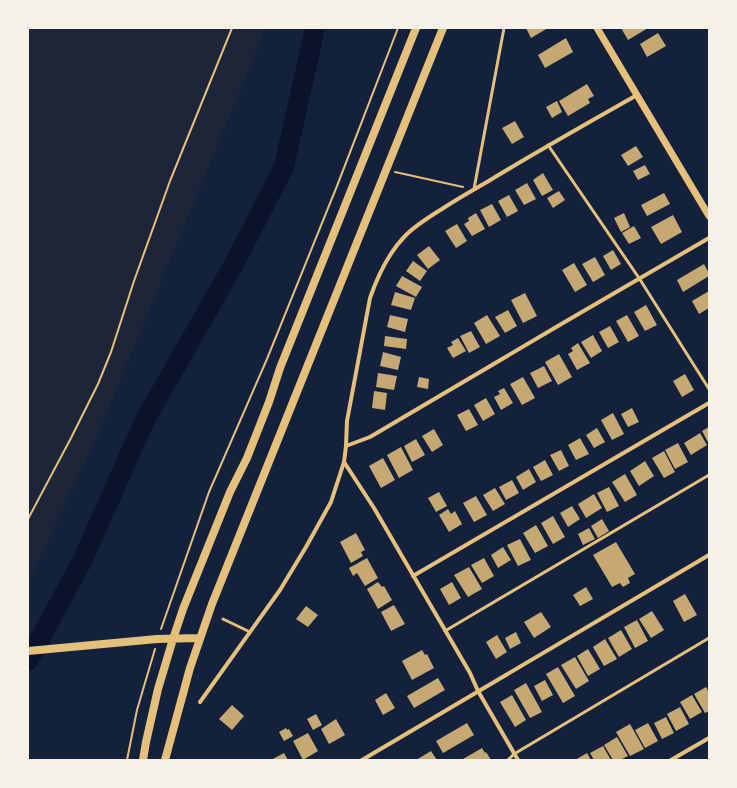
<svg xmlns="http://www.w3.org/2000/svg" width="737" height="788" font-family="Overpass,sans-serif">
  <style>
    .green { fill: #1d2539 }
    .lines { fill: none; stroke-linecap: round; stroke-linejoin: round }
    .river { stroke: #0b132b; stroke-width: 20 }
    .building { fill: #c6a872 }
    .path { stroke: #e5c07b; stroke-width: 2 }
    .service { stroke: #e5c07b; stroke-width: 3 }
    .minor { stroke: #e5c07b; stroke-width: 4 }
    .tertiary { stroke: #e5c07b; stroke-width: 7 }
    .secondary { stroke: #e5c07b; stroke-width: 8 }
  </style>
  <rect width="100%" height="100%" fill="#14213d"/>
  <!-- green -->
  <path class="green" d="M28 28H266L97 437 28 583Z"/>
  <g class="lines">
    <!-- river -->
    <path class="river" d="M28 661 82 561 145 420 233 266 284 167 315 28"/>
  </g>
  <!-- building -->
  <path class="building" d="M526 28H548L531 38Z
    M621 28H648L628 40Z
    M658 33 666 46 647 57 640 44Z
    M566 38 573 52 545 68 538 55Z
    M587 84 594 96 588 99 590 103 568 116 559 101Z
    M557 101 562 112 552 118 546 107Z
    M515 121 524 137 512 144 502 128Z
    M636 146 643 157 628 166 621 155Z
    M645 165 650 174 638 180 633 171Z
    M543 173 553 190 542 196 533 180Z
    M527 183 536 199 524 205 515 190Z
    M559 191 565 200 553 208 547 198Z
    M664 193 670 204 647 216 641 205Z
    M509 195 518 211 507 217 498 201Z
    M492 204 501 220 489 227 480 210Z
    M476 213 485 229 472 236 464 224 469 221 468 218Z
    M624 213 630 227 621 232 614 218Z
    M673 215 682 232 661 244 651 227Z
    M457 224 467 241 456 248 445 231Z
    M634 226 641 238 629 244 622 233Z
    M429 246 440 260 428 269 417 255Z
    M613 250 621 264 611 270 603 256Z
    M595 257 605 275 593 282 582 264Z
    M413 261 427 271 420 281 406 271Z
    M574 263 587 285 575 292 562 270Z
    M704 264 709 273V276L683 292 677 280Z
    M402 276 422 287 416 297 396 286Z
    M709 291V308L699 314 692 301Z
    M395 292 415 298 411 310 391 305Z
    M525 293 537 316 523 323 511 300Z
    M646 305 657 325 645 331 634 312Z
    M508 310 517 326 505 333 495 317Z
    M390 315 408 319 405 332 387 327Z
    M487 315 500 336 486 344 474 323Z
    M627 315 639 336 628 342 616 321Z
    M610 326 619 342 608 348 599 332Z
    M471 331 480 347 469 353 460 336Z
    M593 335 602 351 591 358 581 342Z
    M385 336 407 339 406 349 384 346Z
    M458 338 466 351 453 358 447 348 453 345 451 342Z
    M578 343 590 363 577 370 568 354 573 351 571 348Z
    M383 352 401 357 398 370 380 366Z
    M559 354 572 377 558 385 545 362Z
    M544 366 552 381 538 388 530 373Z
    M378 373 397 376 394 390 376 387Z
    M685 374 694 390 682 397 673 381Z
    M419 377 429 379 428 389 417 387Z
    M523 377 535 398 522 405 510 384Z
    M504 388 513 403 501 410 494 397 500 394 498 391Z
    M374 391 387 393 385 410 372 408Z
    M486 398 495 414 483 421 474 405Z
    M632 408 639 422 628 427 621 414Z
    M469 409 478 425 466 431 457 415Z
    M613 413 624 434 612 440 601 420Z
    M709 427V444L702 431Z
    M597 428 605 442 594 448 586 435Z
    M434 429 443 445 432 452 422 436Z
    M700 433 707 445 691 455 684 443Z
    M580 438 589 454 576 460 568 445Z
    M416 439 425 455 412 462 404 446Z
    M678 443 688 462 675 469 665 450Z
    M401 447 413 470 399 478 387 455Z
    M561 450 569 466 559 471 550 455Z
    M664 451 675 472 664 478 652 458Z
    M383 458 395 480 381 488 369 466Z
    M545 460 553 475 541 481 533 467Z
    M645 461 654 476 639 486 630 471Z
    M529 469 536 482 523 490 516 477Z
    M625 474 637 495 625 502 612 482Z
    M512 480 519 493 506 500 499 487Z
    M609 487 619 506 607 512 597 493Z
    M495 488 505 504 493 511 483 495Z
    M439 492 447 506 436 512 428 498Z
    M594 494 602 508 586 518 578 504Z
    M476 496 487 515 474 522 463 503Z
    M572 506 580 519 568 527 560 513Z
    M448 509 451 514 455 511 462 524 449 532 439 515Z
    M553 516 565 537 553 544 541 523Z
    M602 519 609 531 598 538 591 526Z
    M536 525 548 546 535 553 523 533Z
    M589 528 595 539 583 545 578 534Z
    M356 533 365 550 361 552 363 556 351 563 340 542Z
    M520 539 531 560 518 566 507 545Z
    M616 542 635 574 628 578 630 583 623 587 620 583 612 587 593 555Z
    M503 547 511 560 498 568 491 555Z
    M367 558 378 578 365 586 357 573 353 576 349 568Z
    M484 558 494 576 482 583 471 565Z
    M469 567 482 589 468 597 454 575Z
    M378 582 382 587 384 586 392 600 378 609 367 589Z
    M452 582 461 598 449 605 440 589Z
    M586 587 593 599 580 606 573 595Z
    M685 594 697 615 684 622 673 601Z
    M394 605 405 624 391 631 381 612Z
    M306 606 318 615 308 627 296 619Z
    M652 611 664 630 651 638 639 619Z
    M541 612 551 627 534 638 524 622Z
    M637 620 648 641 635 648 624 627Z
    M621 630 632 649 619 657 608 638Z
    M516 632 521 643 510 649 505 638Z
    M497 635 507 652 496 659 486 642Z
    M605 639 617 659 604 666 593 647Z
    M588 649 600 669 588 676 577 656Z
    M422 650 425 655 427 654 434 668 412 680 402 661Z
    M575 657 589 681 576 689 561 665Z
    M558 667 575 696 563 703 546 674Z
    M438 678 445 690 414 708 407 696Z
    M545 680 553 695 542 701 534 686Z
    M526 683 542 712 530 718 514 690Z
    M706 687 709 692V711L705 713 694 694Z
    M386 693 395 708 383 715 375 700Z
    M512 695 526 720 515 727 500 702Z
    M692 695 702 712 690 719 680 702Z
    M232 705 244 716 232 730 219 719Z
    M680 707 689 724 676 731 667 714Z
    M316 714 322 725 313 730 307 719Z
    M666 717 674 733 662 739 654 723Z
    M336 719 345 735 329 744 321 729Z
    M467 723 474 735 443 753 436 741Z
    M648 723 658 741 645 748 635 730Z
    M630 724 644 749 630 756 616 732Z
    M286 728 287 730 289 729 293 736 284 741 279 732Z
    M308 733 318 751 303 760 293 741Z
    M617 737 628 756 620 760H613L604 745Z
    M603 746 611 760H594L590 753Z
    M482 748 485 753 486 752 491 760H464L463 759Z
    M431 751 437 760H416Z
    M284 753 288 760H271Z
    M587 753 591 760H575Z"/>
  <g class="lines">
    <!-- path -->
    <path class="path" d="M395 172 463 187
      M28 519 71 438 98 384 111 352 134 281 170 181 232 28
      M161 629 209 492 267 359 337 186 398 28
      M127 760 137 710 155 649"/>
    <!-- service -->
    <path class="service" d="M548 145 639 278 709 389
      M474 189 504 28
      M223 619 250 632
      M445 631 709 475
      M508 760 514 754 709 638"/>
    <!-- minor -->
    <path class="minor" d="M346 446 370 437 563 323 709 238
      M344 462 374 508 470 673 478 691 518 760
      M413 576 709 403
      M200 702 280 590 306 547 331 502 344 462 346 446 347 421 370 298C378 275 388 253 406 235 417 224 431 216 445 207 459 198 473 190 487 182 536 152 586 124 637 95
      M362 760 709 555
      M671 760 709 738"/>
    <!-- tertiary -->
    <path class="tertiary" d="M597 28 709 216"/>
    <!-- secondary -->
    <path class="secondary" d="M28 651 157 639 199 638
      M143 760 146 742 158 689 173 639 183 609 230 492 247 458 269 402 280 368 416 28
      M165 760 190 668 212 604 443 28"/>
  </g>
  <!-- border -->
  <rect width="737" height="788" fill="none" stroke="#f6f1e7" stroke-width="58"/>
</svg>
